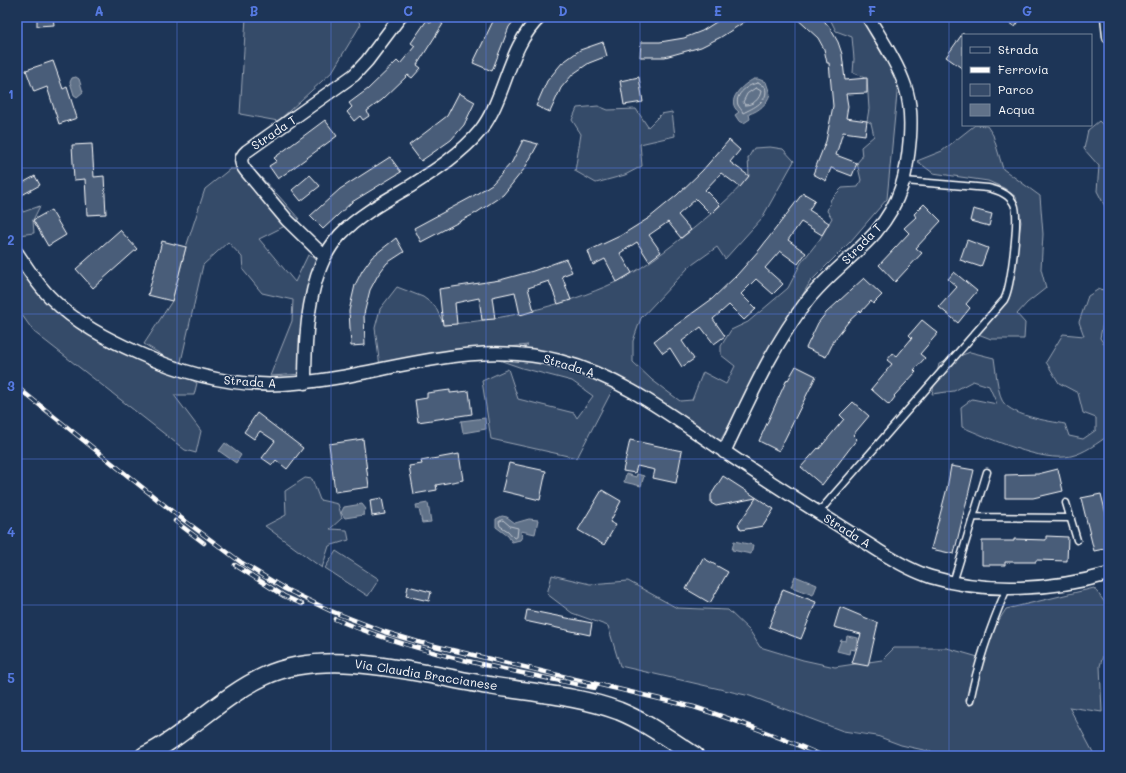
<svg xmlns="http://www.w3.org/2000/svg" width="1126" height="773" font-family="Mali,sans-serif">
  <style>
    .green { fill: #364b69; stroke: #9aa5b4 }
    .water { fill: #617289; stroke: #a0aab8 }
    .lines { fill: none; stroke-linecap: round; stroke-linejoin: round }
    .shore { stroke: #c0c7d0; stroke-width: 1 }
    .building { fill: #4a5d79; stroke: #fff }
    .service-casing { stroke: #fff; stroke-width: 9 }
    .minor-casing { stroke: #fff; stroke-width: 15 }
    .secondary-casing { stroke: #fff; stroke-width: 20 }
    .service { stroke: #1d3557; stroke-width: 6 }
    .minor { stroke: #1d3557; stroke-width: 12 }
    .secondary { stroke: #1d3557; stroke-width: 17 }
    .rail-casing { stroke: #fff; stroke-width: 4.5 }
    .rail { stroke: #1d3557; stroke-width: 3; stroke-dasharray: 9; stroke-linecap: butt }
    .grid { fill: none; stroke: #567ae2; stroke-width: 1; stroke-opacity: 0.55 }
    .labels { text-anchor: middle; stroke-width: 3; stroke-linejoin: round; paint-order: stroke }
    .street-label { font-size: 12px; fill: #fff; stroke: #1d3557 }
    .neatline { fill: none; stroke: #567ae2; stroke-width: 1.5 }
    .grid-label { font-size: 13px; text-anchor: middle; font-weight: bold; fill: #567ae2 }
  </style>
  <rect width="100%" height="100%" fill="#1d3557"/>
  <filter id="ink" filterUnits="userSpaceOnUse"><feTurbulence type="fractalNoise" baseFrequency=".025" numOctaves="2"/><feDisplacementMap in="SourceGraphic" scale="8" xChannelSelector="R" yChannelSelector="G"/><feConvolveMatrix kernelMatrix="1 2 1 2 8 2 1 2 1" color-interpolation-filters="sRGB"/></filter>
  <g filter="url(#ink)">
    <!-- green -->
    <path class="green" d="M246 17H354L361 24 332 72 278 121 240 114Z
      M829 17H862L898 83 887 199 850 242 810 282 719 443 618 379 577 458 491 439 482 381 508 369 518 399 574 413 577 418 593 396 572 381 522 368 499 360 528 345 416 357 380 367 375 328 380 309 397 287 423 297 435 306 444 325C504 319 561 307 616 282 641 270 668 249 689 232 710 215 732 197 749 176L748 158 754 148 770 147 783 149 794 161 762 218 725 259 717 247 689 267 641 318 633 341V362L652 380 680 401 692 400 703 372 726 384 735 366 721 355V346L731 330 748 322 788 288 801 263 820 239 832 218 827 211 831 199 842 188 858 187 861 180 857 163 862 157 861 147 874 136 871 123 867 121 869 109 867 79 853 73 854 59 852 37 836 31Z
      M598 106 608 110 636 109 648 127 661 114 672 112 675 136 640 144 642 166 625 175 596 183 575 171 581 134 572 120 577 108Z
      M1099 121 1108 130 1109 214 1097 191 1099 166 1084 149 1088 130Z
      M975 125 987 126 993 135 1003 169 1040 196 1043 234 1041 269 1046 288 1027 303 1017 314 1025 323 1024 339H991L978 334 1009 298 1021 222 1016 197 1004 188 988 181 933 173 917 161 942 151Z
      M230 169H253L278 195 299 219 259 239 295 282 308 255 318 260 303 374 270 376 292 321 293 300 262 293 243 270 242 257 228 242 203 265 180 366 144 344 172 301 186 247 205 189Z
      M17 200 23 212 40 206 33 220 34 233 18 235 17 234Z
      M17 262 51 303 197 383 194 395H174L201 431 196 453 185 450 34 332 17 308Z
      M1099 289 1109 291V308H1106L1100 338 1109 351V388L1105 391 1109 396V435C1098 443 1084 453 1071 456 1042 463 989 438 962 427L961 407 972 399 997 404 989 386 973 381 954 391 932 394 939 364 970 352 994 358C996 371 997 386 1001 398 1007 416 1049 421 1065 424L1069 436 1083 439 1096 430V418L1083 413 1078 393 1059 383 1046 362 1063 334 1084 336 1079 322 1088 296Z
      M305 478 312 479 320 500 338 504 342 518 330 529 347 530 349 540 329 546 322 568 265 526 286 515 285 491Z
      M336 551 379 579 368 596 325 568Z
      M552 575 590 584 628 581 677 608 728 610 750 631 760 647 803 660 835 667 882 660 894 648H947L985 659 989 636 1006 609 1094 588 1109 608 1108 639 1100 666 1102 712 1069 707 1095 756H950L901 745 877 736 843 731 750 696 620 666 608 626 572 613 547 594Z"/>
    <!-- water -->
    <path class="water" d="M76 77 79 79 83 92 77 97 74 95 70 82 72 78Z
      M754 79H758L766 82 770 94C767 104 759 111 749 114L750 119 744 123 739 121 735 115 739 112C724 101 743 84 754 79Z
      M485 418 486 429 463 433 461 421Z
      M225 443 241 455 236 463 219 451Z
      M626 474 636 477 637 474 644 476 641 486 624 482Z
      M428 503 431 522 422 523 419 509H417L416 505Z
      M362 504 366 509 363 513 364 515 345 518 341 513 344 507Z
      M502 516 507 517 515 523 529 519 538 520 535 534 521 531 522 537 520 540 512 542 508 536 496 527V519Z
      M734 541 753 545 751 554 732 550Z
      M795 576 817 585 813 595 791 587Z
      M847 636 858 638 855 650 850 649 849 654 837 651 841 640 846 641Z"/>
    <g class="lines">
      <!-- shore -->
      <path class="shore" d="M758 83 765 87C770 101 753 108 743 113 742 110 739 107 738 105 734 94 749 84 758 83Z
        M756 88 761 91C760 99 753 105 745 105L743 102 747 94Z
        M503 520 510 526 518 528 517 537 514 538 508 531 500 526 499 522Z"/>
    </g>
    <!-- building -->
    <path class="building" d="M37 17H53L54 25 37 26Z
      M495 17H517L509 27 492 71 473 63Z
      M724 17H752L721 37 701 47 665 57H640L641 42H660L684 38 702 31Z
      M795 17H821L830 28 838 42 842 54 845 80 867 78V93L846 94 848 106 846 118 867 121 865 135 843 132 836 155 857 163 852 176 831 168 826 181 813 174 826 141 833 106 829 63H827L824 49 818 38Z
      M1000 17H1022L1015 27Z
      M434 18 443 24 417 65 421 68 412 78 408 75 382 100 367 111 369 116 363 120 360 116 354 121 347 112 352 107 349 103 368 89 397 61 400 64 415 46 411 43 427 20 431 23Z
      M963 33V69L946 57Z
      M603 42 607 56 589 63 573 74 561 88 550 112 536 106 547 81 562 63 580 50Z
      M53 61 63 89 67 87 77 118 59 124 47 87 34 92 26 70Z
      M639 77 643 102 624 105 620 81Z
      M459 93 475 102 464 125 451 140 421 161 409 145 447 116Z
      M325 120 337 136 278 179 269 166 277 161 274 158Z
      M523 140 538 144 525 168 503 195 476 213 421 242 414 228 470 198 492 184 512 162Z
      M729 140 740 150 730 162 749 176 740 187 721 173 705 190 720 205 711 214 696 199 678 215 691 230 681 238 668 222 649 235 661 252 649 261 637 242 620 253 632 273 617 282 605 259 593 265 588 251 620 236 649 218 677 195 702 171Z
      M92 144 94 177 104 176 106 214 87 215 85 179 74 180 72 145Z
      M390 157 401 172 352 202 323 229 310 216 340 189Z
      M310 175 320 186 301 201 292 190Z
      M35 176 40 185 22 195 17 186Z
      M803 193 815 200 809 210 829 223 822 235 801 222 788 240 806 253 798 264 780 251 765 268 783 284 773 294 756 279 741 294 756 309 744 320 729 305 713 319 725 336 714 344 701 327 682 341 694 359 682 367 670 348 663 353 654 341 712 299 737 275 760 249Z
      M924 204 941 221 916 248 922 253 895 282 879 265 909 233 904 228 916 217 914 214Z
      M973 209 992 214 989 226 970 221Z
      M51 210 66 235 48 246 33 220Z
      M120 230 137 249 93 288 76 269Z
      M396 238 404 252 387 263 378 275 370 290 364 314 365 345 351 346 349 311 355 285 362 271 372 257Z
      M967 240 988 248 981 267 960 260Z
      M162 241 186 247 172 301 148 295Z
      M566 259 572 272 562 276 571 300 558 304 549 281 528 288 534 311 520 315 515 292 492 297 495 319 482 320 479 298 455 303 457 324 443 325 439 289 500 280 533 271Z
      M954 272 977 291 966 304 970 308 958 323 939 307 957 287 948 279Z
      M864 278 882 295 873 304 871 301 861 312 860 311 848 322 835 339 826 357 806 348 818 323 826 313Z
      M922 320 938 333 920 354 925 358 914 370 916 372 894 396 895 397 889 405 871 389 892 364 887 360 893 353 897 356 912 338 909 335Z
      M796 366 816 376 779 451 759 441 787 379 788 380Z
      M450 390V393L469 391 472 414 418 422 415 400 427 398V393Z
      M853 402 869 416 853 435 857 439 822 485 801 467 818 448 819 449 844 419 840 415Z
      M257 413 303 448 287 469 276 460 272 465 262 458 275 441 260 431 254 439 244 432Z
      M363 439 369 487 335 492 329 444Z
      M630 440 682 451 676 483 653 478 655 470 637 466 635 473 623 471Z
      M459 454 463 480 436 485 437 490 414 494 409 466 422 464 421 461Z
      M509 463 546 471 540 500 502 491Z
      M951 466 974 470 954 554 931 549 947 488Z
      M1058 469 1063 491 1033 498H1005V475L1038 474Z
      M723 476 774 509 763 526 741 530 738 525 756 498 716 506 711 503V495Z
      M602 490 621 501 610 522 616 525 604 545 578 530Z
      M1101 494 1109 526V548L1094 551 1081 498Z
      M382 498 385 514 372 516 370 500Z
      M1046 536 1068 537 1067 561 1036 560V562H1005V565H982V541H1014V539L1046 540Z
      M703 558 728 572 710 603 686 589Z
      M408 586 431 592 429 601 406 596Z
      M783 589 816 602 801 639 769 627Z
      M840 607 878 623 868 666 852 663 861 634 834 627Z
      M527 610 592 623 590 635 525 621Z"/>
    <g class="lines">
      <!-- service casing -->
      <g class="service-casing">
        <path id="service" d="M1066 503 1077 540
          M818 513 1004 300C1011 288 1020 216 1014 204 1009 194 998 190 988 188L905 181
          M973 517 1071 518
          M953 583 987 472
          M970 701C978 661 991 625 1007 588"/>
      </g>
      <!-- minor casing -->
      <g class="minor-casing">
        <path id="minor" d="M1107 17 1109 37
          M17 253C28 269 38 286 52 299 76 323 107 339 138 353 184 374 231 387 283 384 379 379 462 336 560 361 623 377 675 419 728 454 778 488 829 519 879 551 895 561 912 571 931 577 987 594 1053 590 1109 574
          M325 257 287 220 246 171C240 163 239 158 247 151L354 75 367 61 400 17
          M305 383C305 338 307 270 340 235 359 215 385 201 409 187 434 171 461 154 480 131 507 96 507 48 540 17
          M724 452C749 400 772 346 807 301 827 275 855 256 876 232 901 202 907 175 910 137 911 120 911 104 905 86 897 62 881 39 868 17"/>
      </g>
      <!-- secondary casing -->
      <g class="secondary-casing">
        <path id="secondary" d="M144 756C187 735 221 696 265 676 330 646 424 675 492 686 534 693 579 696 619 711 646 722 670 740 695 756"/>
      </g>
      <!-- service -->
      <use href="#service" class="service"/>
      <!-- minor -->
      <use href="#minor" class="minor"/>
      <!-- secondary -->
      <use href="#secondary" class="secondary"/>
      <!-- rail casing -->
      <g class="rail-casing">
        <path id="rail" d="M17 387 173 512 242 563 285 589 331 611 385 632 418 642 694 707C738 721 781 737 823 756
          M175 521 204 543
          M235 565 284 596 302 604
          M335 619C417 654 508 670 595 688"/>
      </g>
      <!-- rail -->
      <use href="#rail" class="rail"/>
    </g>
  </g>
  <!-- grid -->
  <path class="grid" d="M177 17V756M331 17V756M486 17V756M640 17V756M795 17V756M949 17V756M17 168H1109M17 314H1109M17 459H1109M17 605H1109"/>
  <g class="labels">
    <!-- street labels -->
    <g class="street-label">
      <text transform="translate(274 133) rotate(-34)" y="4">Strada T</text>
      <text transform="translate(862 244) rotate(-46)" y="4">Strada T</text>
      <text transform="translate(569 366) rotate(17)" y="4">Strada A</text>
      <text transform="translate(250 382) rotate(4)" y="4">Strada A</text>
      <text transform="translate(847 531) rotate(32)" y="4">Strada A</text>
      <text transform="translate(426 675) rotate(9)" y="4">Via Claudia Braccianese</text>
    </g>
  </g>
  <!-- margin -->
  <rect width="1126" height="773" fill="none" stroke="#1d3557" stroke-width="44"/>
  <!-- legend -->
  <rect x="962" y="34" width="130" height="92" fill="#1d3557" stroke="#77869a"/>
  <rect x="970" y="47" width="20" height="6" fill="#1d3557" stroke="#77869a"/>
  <text x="998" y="54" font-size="12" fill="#ffffff">Strada</text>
  <rect x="970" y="67" width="20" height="6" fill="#ffffff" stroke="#77869a"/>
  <text x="998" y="74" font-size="12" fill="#ffffff">Ferrovia</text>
  <rect x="970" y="84" width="20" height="12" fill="#364b69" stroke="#77869a"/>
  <text x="998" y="94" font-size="12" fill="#ffffff">Parco</text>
  <rect x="970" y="104" width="20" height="12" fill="#617289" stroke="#77869a"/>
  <text x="998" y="114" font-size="12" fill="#ffffff">Acqua</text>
  <rect x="22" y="22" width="1082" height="729" class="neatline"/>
  <g class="grid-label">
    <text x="99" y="16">A</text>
    <text x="254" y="16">B</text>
    <text x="408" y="16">C</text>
    <text x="563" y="16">D</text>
    <text x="718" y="16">E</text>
    <text x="872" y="16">F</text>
    <text x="1027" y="16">G</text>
    <text x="11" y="99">1</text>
    <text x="11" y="245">2</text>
    <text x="11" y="391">3</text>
    <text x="11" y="537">4</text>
    <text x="11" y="683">5</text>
  </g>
</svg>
